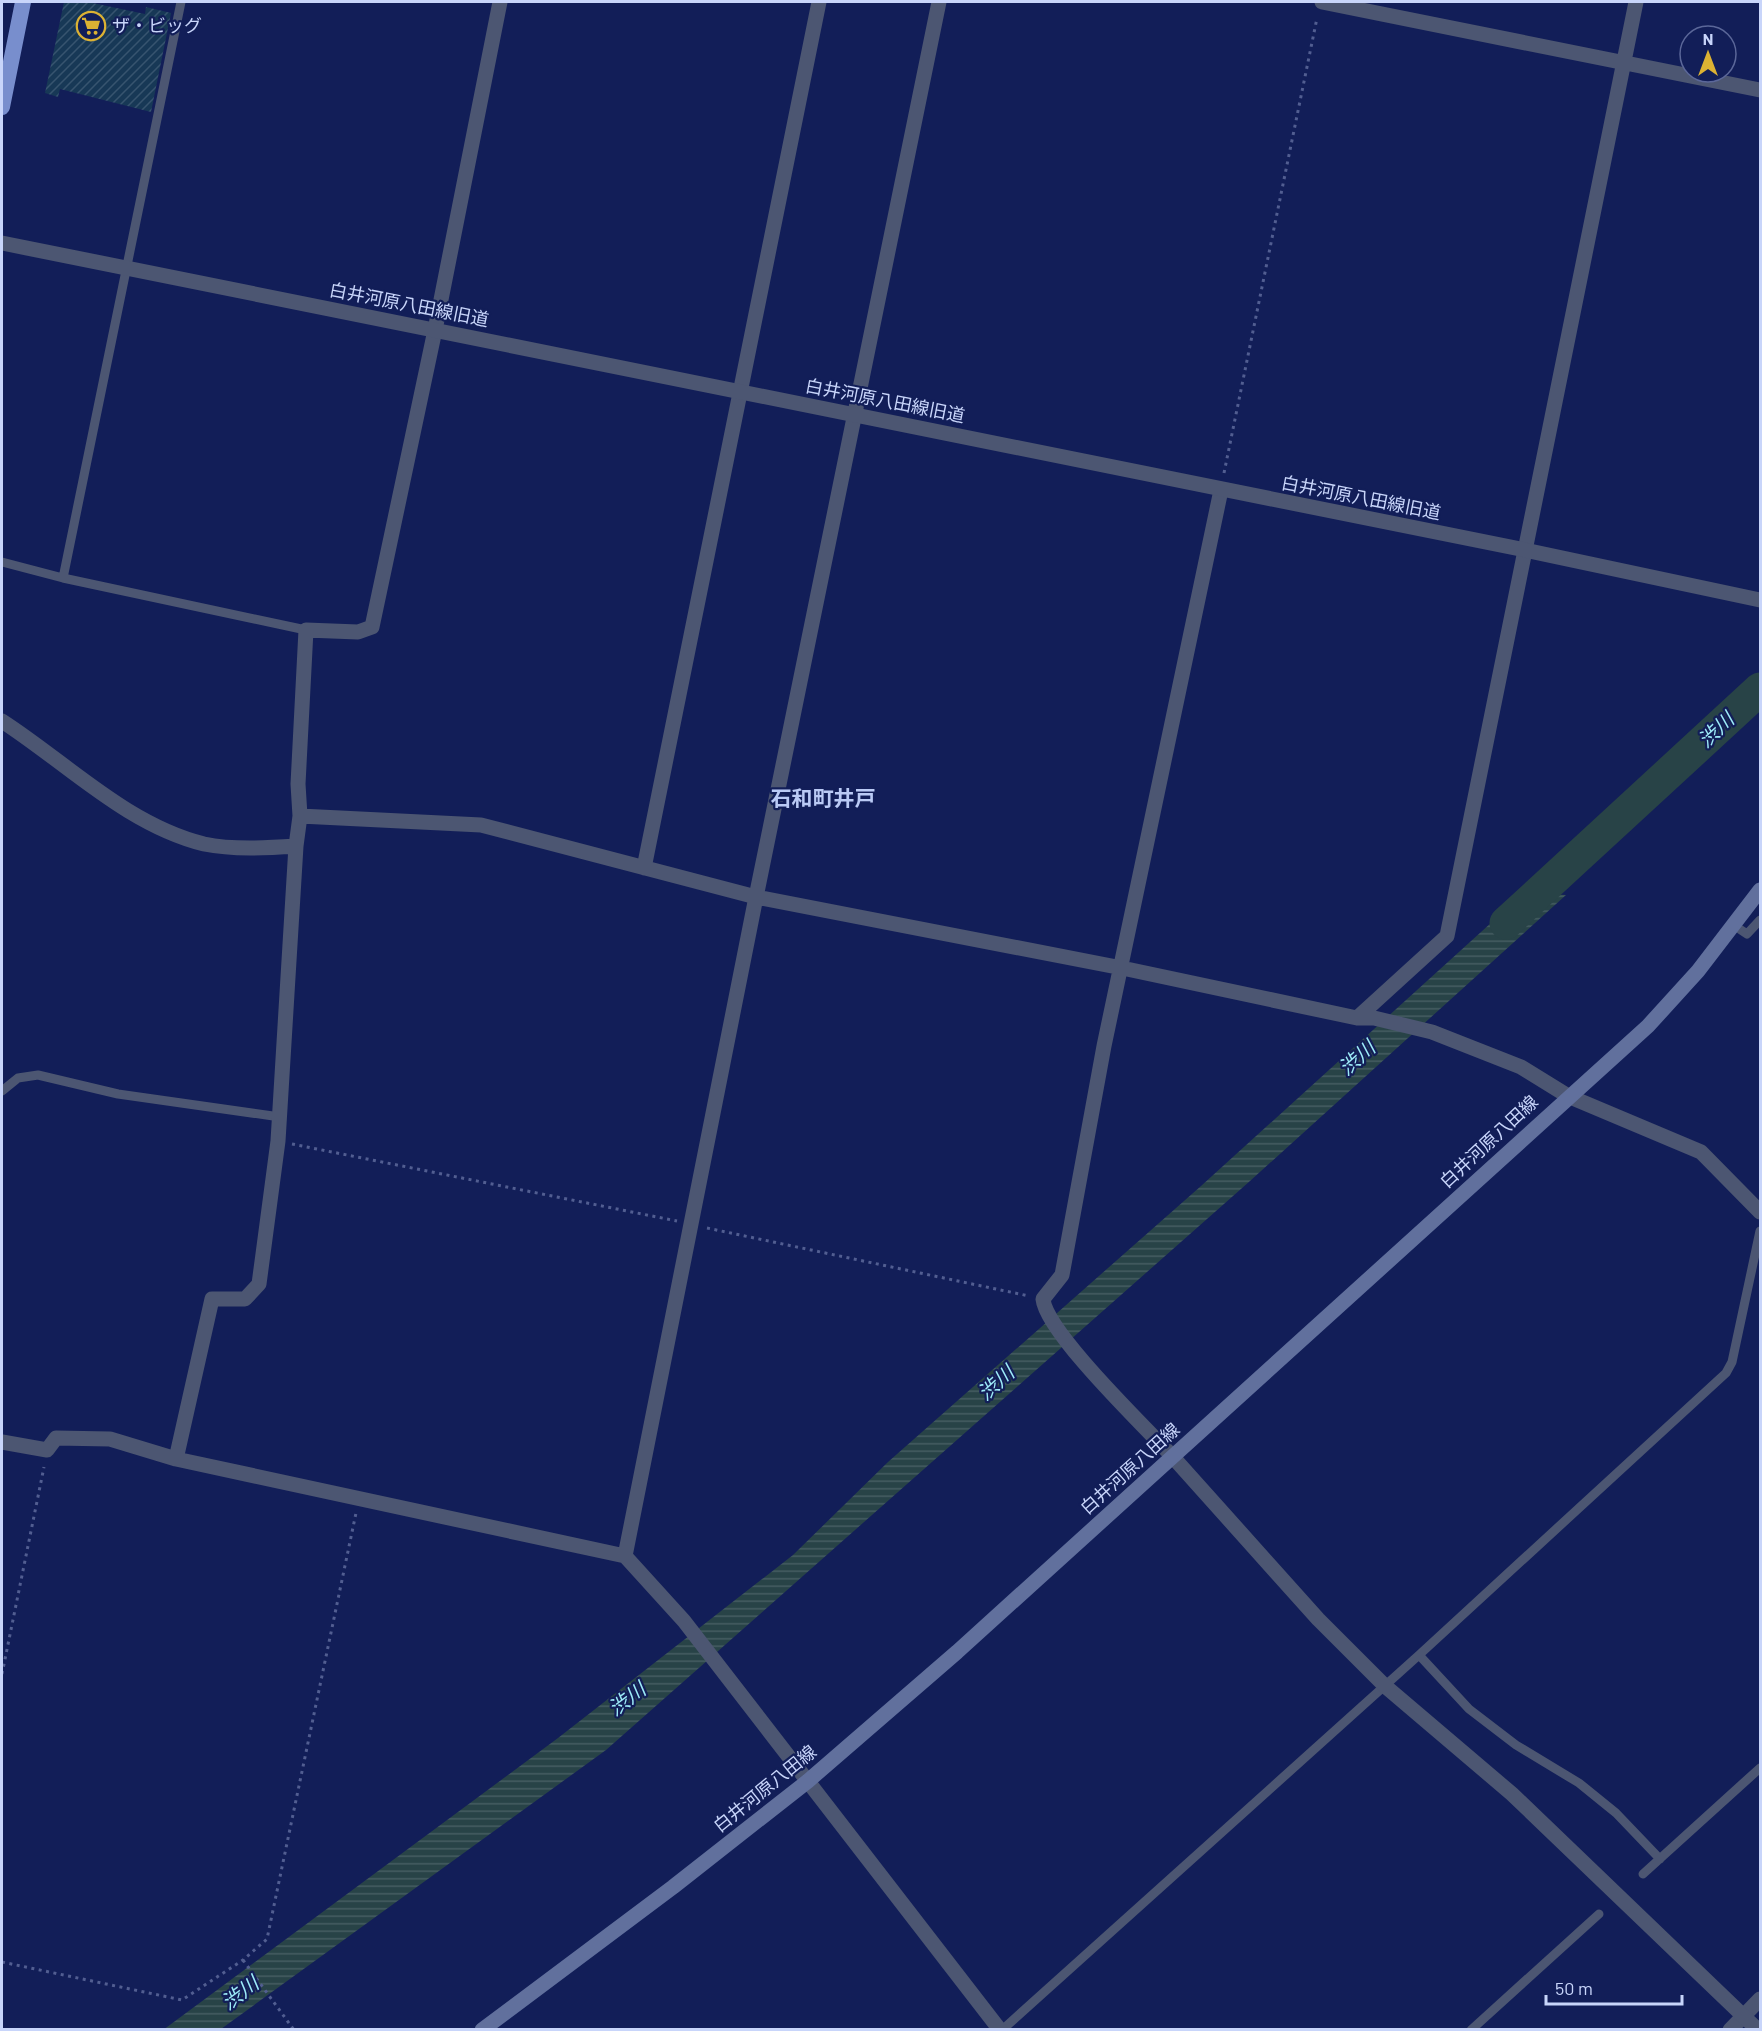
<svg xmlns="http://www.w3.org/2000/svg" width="1762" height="2031" font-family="Barlow,'Noto Sans JP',sans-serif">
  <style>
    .water { fill: url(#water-rules) }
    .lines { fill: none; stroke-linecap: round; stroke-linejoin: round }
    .river { stroke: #284347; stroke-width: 33 }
    .building { fill: url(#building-hatch) }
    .path { stroke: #525e91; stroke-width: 3; stroke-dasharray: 3 4.5; stroke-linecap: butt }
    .service { stroke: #4c5672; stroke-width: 9 }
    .minor { stroke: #4c5672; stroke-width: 15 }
    .tertiary { stroke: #4c5672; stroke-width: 15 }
    .secondary { stroke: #61709d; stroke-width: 15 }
    .trunk { stroke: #788ecd; stroke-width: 16 }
    .labels { text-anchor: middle; stroke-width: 4.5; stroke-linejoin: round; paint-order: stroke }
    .poi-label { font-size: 18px; fill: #c8d5fa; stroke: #121e58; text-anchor: start }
    .street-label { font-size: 18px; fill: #c8d5fa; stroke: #121e58 }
    .water-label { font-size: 20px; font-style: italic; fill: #9debf8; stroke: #121e58 }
    .quarter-label { font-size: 21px; font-weight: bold; fill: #bacaf5; stroke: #121e58 }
  </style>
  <defs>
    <pattern id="water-rules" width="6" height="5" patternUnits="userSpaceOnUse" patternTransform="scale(1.5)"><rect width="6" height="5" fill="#284347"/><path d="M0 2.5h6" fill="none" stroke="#465d62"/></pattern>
    <pattern id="building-hatch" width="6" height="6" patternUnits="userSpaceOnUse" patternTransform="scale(1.5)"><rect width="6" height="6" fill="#173856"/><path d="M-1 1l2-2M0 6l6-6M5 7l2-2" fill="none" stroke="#37546f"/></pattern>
  </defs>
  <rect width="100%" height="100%" fill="#121e58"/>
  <!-- water -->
  <path class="water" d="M1524 893 1566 895 1250 1181 606 1750 221 2029 163 2030 558 1738 793 1555 888 1462 1201 1186Z"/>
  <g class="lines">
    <!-- river -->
    <path class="river" d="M1506 923 1760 689"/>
  </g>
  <!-- building -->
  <path class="building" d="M64 2H88L145 14 146 7 171 13 151 112 60 89 58 97 45 93Z"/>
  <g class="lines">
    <!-- path -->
    <path class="path" d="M1224 473 1317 18
      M292 1144 677 1221
      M707 1228 1029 1296
      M2 1674 44 1467
      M243 1960 294 2030
      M2 1962 182 2000 243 1960 267 1939 356 1513"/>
    <!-- service -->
    <path class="service" d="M2 562 63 578 306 630
      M63 578 181 2
      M1735 926 1747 934 1760 920
      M2 1091 18 1078 38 1075 118 1094 280 1117
      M1419 1655 1469 1709 1516 1745 1579 1783 1616 1813 1660 1859
      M1643 1874 1760 1768
      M1002 2030 1419 1655 1726 1373 1732 1362 1760 1231
      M1471 2030 1599 1914"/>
    <!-- minor -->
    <path class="minor" d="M1322 2 1760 90
      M2 721C67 763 127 825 204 844 233 850 267 848 296 846
      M300 816 481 825 756 897 1122 968 1357 1018H1374L1432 1032 1521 1067 1568 1096 1701 1152 1760 1212
      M644 868 819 2
      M1357 1018 1447 936 1636 2
      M2 1442 47 1450 56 1438 110 1439 176 1459 625 1556 684 1621 1000 2030
      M1172 1456C1145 1427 1046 1332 1043 1299L1062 1275 1104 1046 1221 490
      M176 1459 212 1299H245L259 1284 278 1141 296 846 300 816 298 784 306 630 358 632 372 627 435 330 500 2
      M625 1556 756 897 939 2
      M1730 2030 1760 1999"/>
    <!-- tertiary -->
    <path class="tertiary" d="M2 243 1525 550 1760 600
      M1172 1456 1318 1619 1385 1686 1512 1794 1758 2030"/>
    <!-- secondary -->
    <path class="secondary" d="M482 2030 673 1887 808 1781 957 1652 1648 1026 1698 971 1760 890"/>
    <!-- trunk -->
    <path class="trunk" d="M2 107 23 2"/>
  </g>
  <!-- icons -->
  <defs>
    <g id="supermarket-ring" transform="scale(1.5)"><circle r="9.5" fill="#121e58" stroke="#dcb233" stroke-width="1.5"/><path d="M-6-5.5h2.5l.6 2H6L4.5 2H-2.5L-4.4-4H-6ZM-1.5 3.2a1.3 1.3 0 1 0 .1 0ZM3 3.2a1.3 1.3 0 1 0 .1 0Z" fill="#dcb233"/></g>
  </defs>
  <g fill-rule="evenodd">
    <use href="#supermarket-ring" x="91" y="26"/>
  </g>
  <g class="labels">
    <!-- poi labels -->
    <g class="poi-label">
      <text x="112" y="32">ザ・ビッグ</text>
    </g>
    <!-- street labels -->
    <g class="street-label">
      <text transform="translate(409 305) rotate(11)" y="6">白井河原八田線旧道</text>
      <text transform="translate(885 401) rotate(11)" y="6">白井河原八田線旧道</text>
      <text transform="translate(1361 498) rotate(11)" y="6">白井河原八田線旧道</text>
      <text transform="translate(1489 1142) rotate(-43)" y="6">白井河原八田線</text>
      <text transform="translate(1130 1469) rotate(-42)" y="6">白井河原八田線</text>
      <text transform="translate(765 1789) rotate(-39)" y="6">白井河原八田線</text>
    </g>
    <!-- water labels -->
    <g class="water-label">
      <text transform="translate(1716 730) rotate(-43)" y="7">渋川</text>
      <text transform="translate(1357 1058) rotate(-42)" y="7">渋川</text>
      <text transform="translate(996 1383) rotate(-42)" y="7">渋川</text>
      <text transform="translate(627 1699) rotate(-37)" y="7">渋川</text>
      <text transform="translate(240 1993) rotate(-37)" y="7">渋川</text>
    </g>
    <!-- quarter labels -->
    <g class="quarter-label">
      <text x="823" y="806">石和町井戸</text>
    </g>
  </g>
  <!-- border -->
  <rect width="1762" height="2031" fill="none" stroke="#c8d5fa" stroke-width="6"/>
  <!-- north arrow -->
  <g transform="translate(1708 54)"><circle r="28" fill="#121e58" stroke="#5b6799" stroke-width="1.5"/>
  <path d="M0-4.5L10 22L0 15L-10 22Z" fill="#dcb233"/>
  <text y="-9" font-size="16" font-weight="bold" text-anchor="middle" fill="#c8d5fa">N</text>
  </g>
  <!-- scale -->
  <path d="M1546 1995v9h136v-9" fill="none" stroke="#c8d5fa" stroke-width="3"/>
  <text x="1555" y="1995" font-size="18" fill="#c8d5fa" stroke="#121e58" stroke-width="4.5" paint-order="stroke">50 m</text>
</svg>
